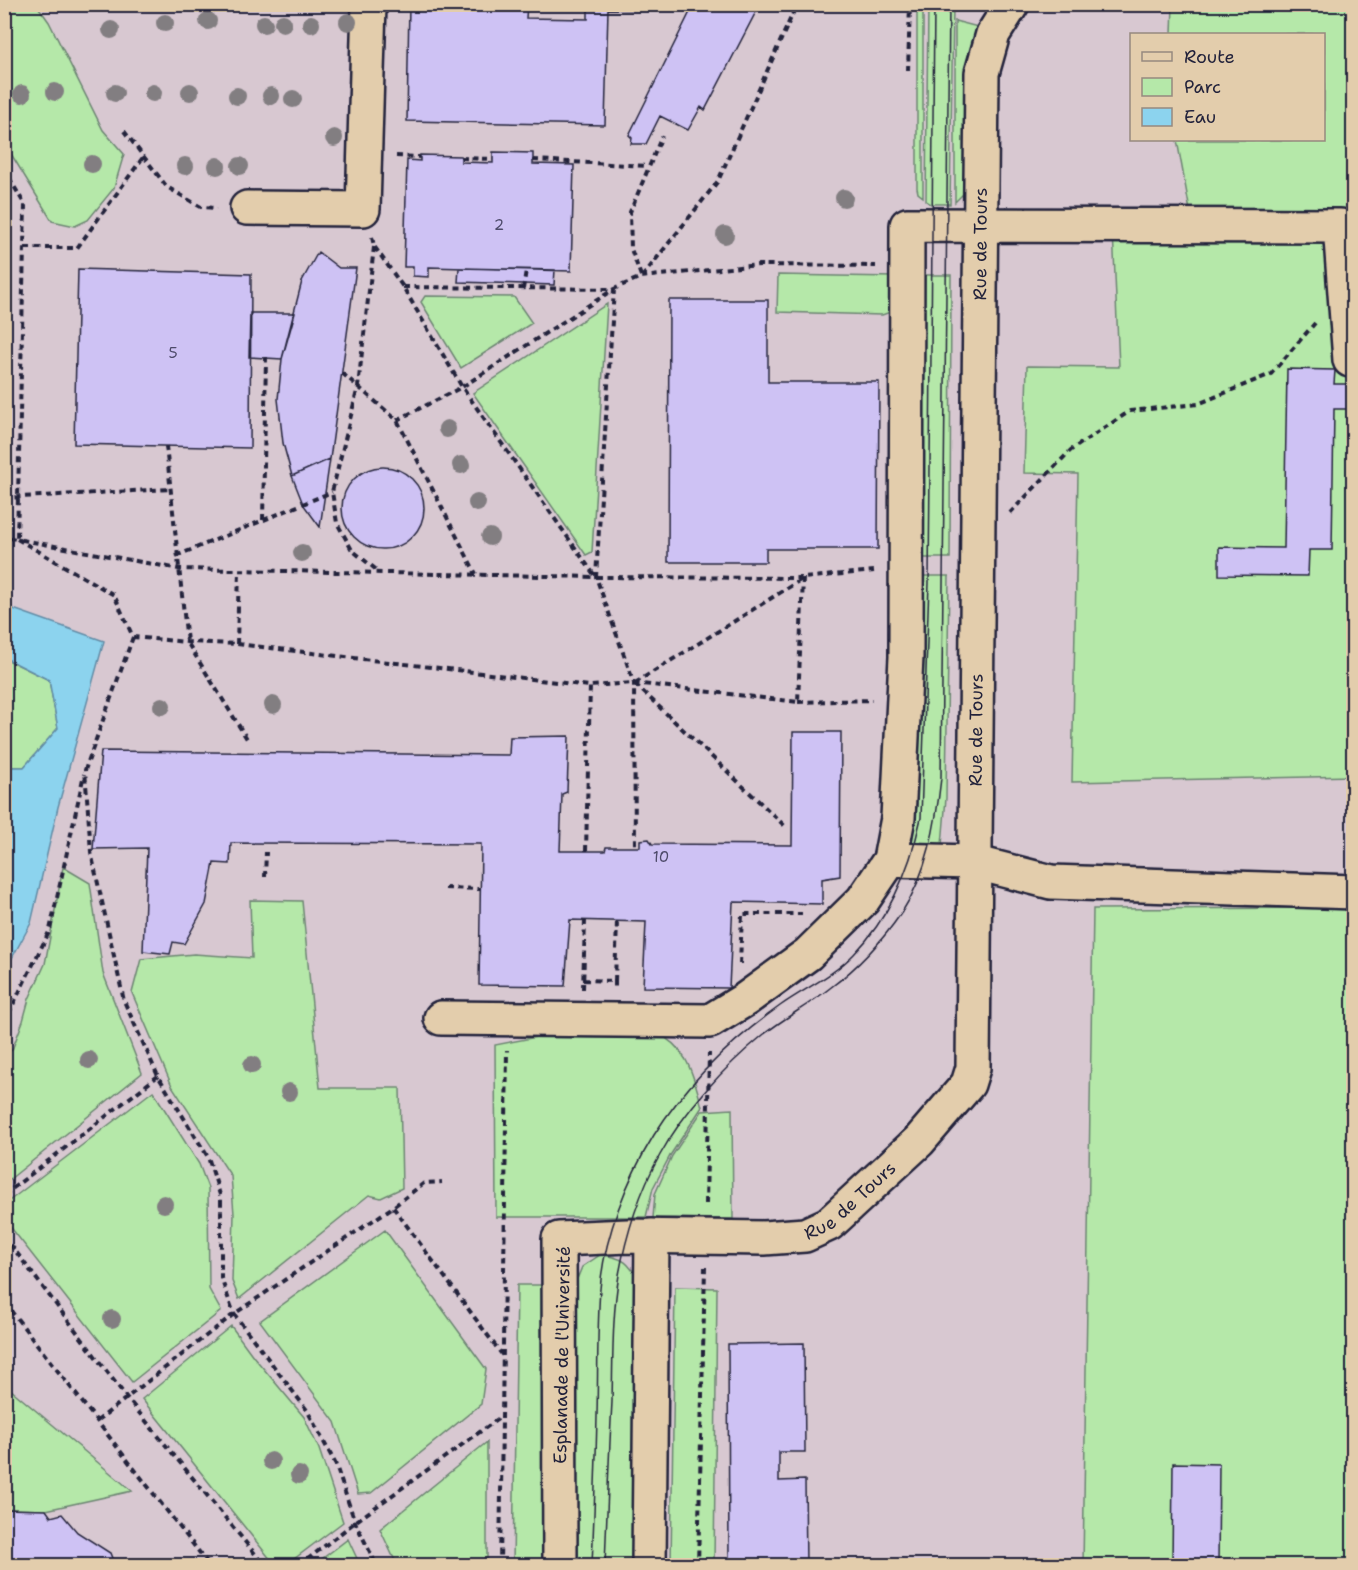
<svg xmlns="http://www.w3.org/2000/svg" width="1358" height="1570" font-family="'Shantell Sans',sans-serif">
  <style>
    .built { fill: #d8c8d1; fill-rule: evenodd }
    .green { fill: #b5e8a9; stroke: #6c8572; stroke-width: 1.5 }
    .water { fill: #8cd3ee; stroke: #628ca6; stroke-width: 1.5 }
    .building { fill: #cec2f4; stroke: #22223b; stroke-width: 1.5 }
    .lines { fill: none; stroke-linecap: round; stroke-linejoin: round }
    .minor-casing { stroke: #22223b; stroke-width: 38 }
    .path { stroke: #22223b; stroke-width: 4; stroke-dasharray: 6 4.5; stroke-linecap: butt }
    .minor { stroke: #e3cdac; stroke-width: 33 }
    .tram { stroke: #22223b; stroke-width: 1.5 }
    .tree { fill: #827e81 }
    .labels { text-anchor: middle; stroke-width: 5; stroke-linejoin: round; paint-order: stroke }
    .number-label { font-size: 15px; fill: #4d4a69 }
    .street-label { font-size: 18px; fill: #22223b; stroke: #e3cdac }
  </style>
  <rect width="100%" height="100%" fill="#ddcac2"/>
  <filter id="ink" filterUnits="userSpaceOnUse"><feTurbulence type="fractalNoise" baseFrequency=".0167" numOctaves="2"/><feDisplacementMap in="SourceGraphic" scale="12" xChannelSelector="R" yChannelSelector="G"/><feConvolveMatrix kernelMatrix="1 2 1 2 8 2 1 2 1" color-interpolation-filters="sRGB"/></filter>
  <g filter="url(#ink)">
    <!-- built -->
    <path class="built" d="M5 5H1353V1565L5 1566ZM1132 34H1324V140H1132Z"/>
    <!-- green -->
    <path class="green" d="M5 4 37 5 49 22 103 130 124 154 114 188 88 220 75 226 52 221 5 144Z
      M917 5H923V197L918 193 917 188Z
      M928 5H953L950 204H931L926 201Z
      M1173 5H1353V776L1072 782 1078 474 1024 473 1027 366 1119 367 1113 230 1193 227 1177 140H1324V34H1172Z
      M955 21 978 27C963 77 965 132 965 184L964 193 955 202Z
      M778 275 895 277 893 311 882 315 777 312Z
      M923 275H951L950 558H921Z
      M425 296 514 297 532 323 461 368 421 302Z
      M607 304 592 552 586 555 473 393Z
      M921 576H949L946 798 942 845 909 843 917 806Z
      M4 658 49 680 58 728 24 767H5Z
      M63 867 90 883 103 973 142 1073 5 1183V1054L12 1050 23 1021 29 999 45 964Z
      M250 900 302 901 320 1088H400L402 1188 381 1198 369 1195 239 1299 232 1281 234 1214 231 1176 172 1086 132 993 141 959 194 954 252 958Z
      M1353 908V1565L1083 1566 1093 909Z
      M654 1032C688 1046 693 1075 702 1107L671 1154 653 1188 646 1217H496L495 1045 558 1033Z
      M153 1091 199 1164 208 1188 209 1289 221 1311 132 1382 5 1220V1204Z
      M732 1109 733 1219 653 1218 655 1194 672 1156 702 1111Z
      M385 1230 486 1369 481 1404 371 1493 358 1494 335 1422 260 1321Z
      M600 1255C626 1257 629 1264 642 1285L638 1565 573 1566 575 1284 582 1267Z
      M517 1285H559L555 1565 513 1566Z
      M675 1287 717 1288 714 1565H671Z
      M231 1326 253 1356 304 1417 319 1449 343 1522 286 1565H275L142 1399Z
      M4 1384 132 1491 46 1510 5 1509Z
      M487 1442V1565H397L380 1529Z
      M348 1539 360 1565H314Z"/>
    <!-- water -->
    <path class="water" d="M5 208 7 212 5 491H4Z
      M5 606 104 641 58 807 31 923 5 971V767H24L58 728 49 680 5 658Z"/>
    <!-- building -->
    <path class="building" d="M409 4H527L526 18 588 19V4H663V10L608 9 605 125 407 121Z
      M694 4H760L705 110 701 107 688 130 660 116 646 144H631L632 138 629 135Z
      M493 152 533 153V164L574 165 571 271 429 267V277L413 276V267H404L407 160 420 161V155L461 156V162L493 163Z
      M318 252 339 268H356L330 459 292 476 283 443 278 399 282 359 302 281Z
      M459 268 555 270 554 285 458 282Z
      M78 269 251 274 250 448 74 444Z
      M669 300H768V382H879L878 549H766V562H668Z
      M250 313H295L282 359 249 357Z
      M1287 369 1335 370 1334 384H1354V409H1334L1332 550H1309L1308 576 1219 575V547L1284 548Z
      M330 459 320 527 303 504 292 476Z
      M342 508a41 41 0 1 1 82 0a41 41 0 1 1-82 0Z
      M793 732H841L840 876 822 879V904L733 902 729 988 643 987 646 922 570 920 565 986 479 985 481 844 231 843 230 864 214 863 206 904 184 944 173 942 170 954 143 951 147 848 93 849 101 751 509 755 510 737 569 736 567 792 562 794 560 851H605L606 847H640V840L649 839 652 844 792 845Z
      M804 1343 805 1452H779V1481L805 1480 806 1566H729L728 1344Z
      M1173 1463 1219 1464 1218 1566H1172Z
      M4 1509 46 1510 51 1517 62 1514 77 1532 110 1553 115 1566H4Z"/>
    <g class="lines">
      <!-- minor casing -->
      <g class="minor-casing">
        <g id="minor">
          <path d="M247 208 363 209 369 4"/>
          <path d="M890 860 973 862 1051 882 1354 892"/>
          <path d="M441 1018 710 1021 746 999 808 954 863 900 890 860 898 818 906 657 907 225 1340 226 1350 360"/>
          <path id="s1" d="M560 1566 559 1239 628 1236 764 1238 805 1235 829 1224 919 1141 968 1084 973 1068 982 73 993 34 1012 4"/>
          <path d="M649 1566 652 1236"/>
        </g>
      </g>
      <!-- path -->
      <path class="path" d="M908 71 910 4
        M124 131 167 187 201 207 217 208
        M396 156 420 157
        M461 158 493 159
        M533 160 648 166
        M4 169 25 205 17 539 4 537
        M372 237 374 246 403 287 462 387 595 576
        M374 247 358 387 332 492 337 523 352 550 379 572
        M25 248H77L144 156
        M641 276 631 249 630 212 662 136
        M642 277 718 181 797 4
        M403 287 613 289
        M523 289 526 270
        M614 289 596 577 634 683 635 847
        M342 373 397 420 476 574
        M397 420 462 387 614 289 641 277 759 265 876 266
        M166 446 187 642 249 742
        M4 498 170 489
        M1010 513 1071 450 1130 411 1198 404 1271 374 1315 323
        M263 520 266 357
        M176 556 332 492
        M803 578 798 702 634 683 590 686 237 644 187 642 133 637 114 595 17 539 179 569 596 577 803 578 874 571
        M133 637 85 770 91 852 124 1001 158 1076 208 1157 221 1198V1278L234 1314 307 1410 335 1463 355 1522 377 1566
        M237 644 239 570
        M635 683 802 579
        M635 684 787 828
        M798 702 872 700
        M586 851 590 686
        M265 877 266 852
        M445 888 480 889
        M740 964 742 914H802
        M583 980 615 981V990
        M615 981 617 921
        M583 989 585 920
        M4 1023 50 930 84 774
        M4 1195 158 1076
        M706 1204 709 1053
        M393 1207 503 1356
        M4 1236 127 1398 265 1566
        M4 1302 210 1566
        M97 1421 234 1314 393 1207 424 1183 442 1182
        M299 1566 355 1522 502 1416
        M500 1566 507 1050
        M698 1566 705 1267"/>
      <!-- minor -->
      <use href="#minor" class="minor"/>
      <!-- tram -->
      <path class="tram" d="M592 1566C594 1516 596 1466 597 1416 598 1373 597 1331 600 1289 604 1237 627 1179 654 1135 686 1084 731 1041 780 1006 804 989 833 976 854 954 891 916 910 869 921 818L929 583 934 4
        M605 1566C607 1511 609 1456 612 1402 613 1360 612 1316 619 1275 626 1235 640 1190 660 1155 684 1111 724 1067 763 1035 784 1018 809 1005 830 988 857 968 883 940 902 912 928 872 936 824 941 778L949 4"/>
    </g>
    <!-- trees -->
    <g class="tree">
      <circle cx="208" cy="21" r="9"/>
      <circle cx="348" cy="22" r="9"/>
      <circle cx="165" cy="23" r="9"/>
      <circle cx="283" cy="23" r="9"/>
      <circle cx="264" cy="24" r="9"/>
      <circle cx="311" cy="24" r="9"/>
      <circle cx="111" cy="30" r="9"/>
      <circle cx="55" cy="92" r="9"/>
      <circle cx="190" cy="92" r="9"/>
      <circle cx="115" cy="93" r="9"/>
      <circle cx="153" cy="93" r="9"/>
      <circle cx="22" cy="94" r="9"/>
      <circle cx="237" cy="96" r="9"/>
      <circle cx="271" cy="96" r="9"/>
      <circle cx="293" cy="99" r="9"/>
      <circle cx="334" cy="138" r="9"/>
      <circle cx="92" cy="164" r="9"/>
      <circle cx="185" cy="166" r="9"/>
      <circle cx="217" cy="166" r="9"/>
      <circle cx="240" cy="166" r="9"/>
      <circle cx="844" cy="198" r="9"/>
      <circle cx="725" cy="235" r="9"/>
      <circle cx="447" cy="429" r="9"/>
      <circle cx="461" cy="465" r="9"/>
      <circle cx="477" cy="503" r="9"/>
      <circle cx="490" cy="537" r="9"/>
      <circle cx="302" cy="553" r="9"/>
      <circle cx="273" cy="705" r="9"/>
      <circle cx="162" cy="706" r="9"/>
      <circle cx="89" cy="1060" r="9"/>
      <circle cx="252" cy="1065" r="9"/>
      <circle cx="289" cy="1092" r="9"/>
      <circle cx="164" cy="1204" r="9"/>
      <circle cx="112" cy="1319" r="9"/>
      <circle cx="271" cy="1461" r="9"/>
      <circle cx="299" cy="1475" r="9"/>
    </g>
  </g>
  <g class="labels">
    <!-- number labels -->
    <g class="number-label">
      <text x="499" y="230">2</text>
      <text x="173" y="358">5</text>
      <text x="661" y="862">10</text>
    </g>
    <!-- street labels -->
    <g class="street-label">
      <text dy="6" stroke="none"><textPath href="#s1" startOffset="1638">Rue de Tours</textPath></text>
      <text dy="6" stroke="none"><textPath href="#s1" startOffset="1152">Rue de Tours</textPath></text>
      <text dy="6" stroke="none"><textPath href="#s1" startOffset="630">Rue de Tours</textPath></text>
      <text transform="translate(562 1355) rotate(-89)" y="6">Esplanade de l'Université</text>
    </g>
  </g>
  <!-- margin -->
  <rect width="1358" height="1570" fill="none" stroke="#e3cdac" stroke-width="24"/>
  <rect x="12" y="12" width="1334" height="1546" fill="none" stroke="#22223b" stroke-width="2" filter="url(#ink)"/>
  <!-- legend -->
  <rect x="1130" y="33" width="195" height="108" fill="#e3cdac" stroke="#96897f" stroke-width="1.5"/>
  <rect x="1142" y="52" width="30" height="9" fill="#e3cdac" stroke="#96897f" stroke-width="1.5"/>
  <text x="1184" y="63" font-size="18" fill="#22223b">Route</text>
  <rect x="1142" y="78" width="30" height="18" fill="#b5e8a9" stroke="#96897f" stroke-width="1.5"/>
  <text x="1184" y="93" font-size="18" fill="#22223b">Parc</text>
  <rect x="1142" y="108" width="30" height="18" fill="#8cd3ee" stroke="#96897f" stroke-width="1.5"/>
  <text x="1184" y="123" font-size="18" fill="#22223b">Eau</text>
</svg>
